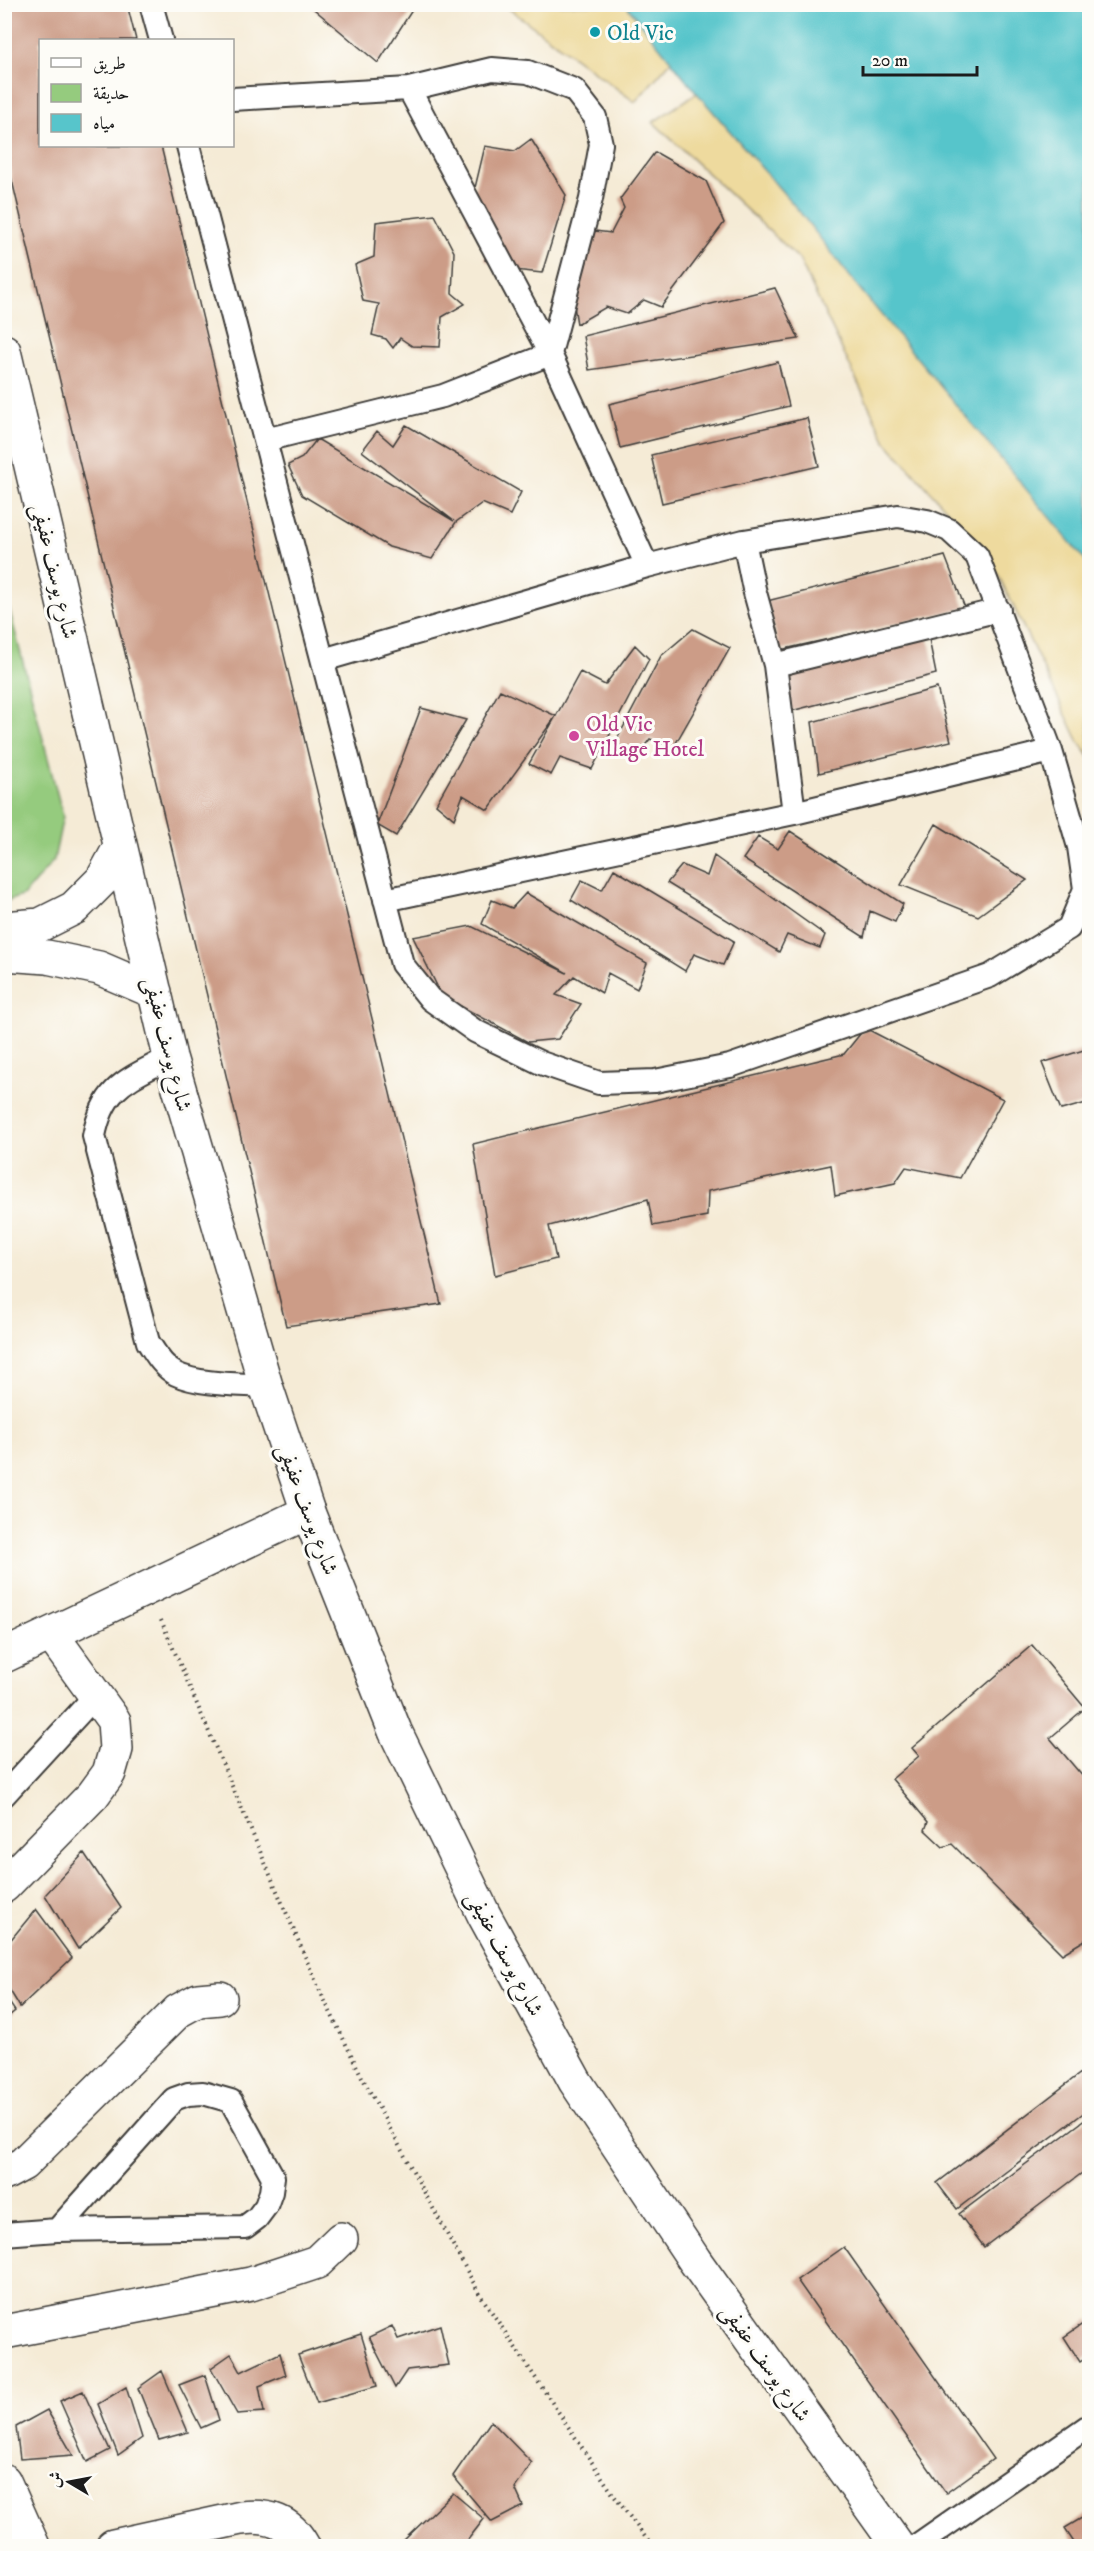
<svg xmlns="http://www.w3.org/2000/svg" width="1094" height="2551" font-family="'IM FELL DW Pica',Amiri,serif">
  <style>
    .green { fill: #95cb7e; stroke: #58744d; stroke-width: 1.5 }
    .sand { fill: #eeda9e; stroke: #857b5d; stroke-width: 1.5 }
    .water { fill: #57c5cb; stroke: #3a7074; stroke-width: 1.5 }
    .building { fill: #cc9c87 }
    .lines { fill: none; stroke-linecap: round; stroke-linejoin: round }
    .service-casing { stroke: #3d3b38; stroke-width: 26 }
    .minor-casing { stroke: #3d3b38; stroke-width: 36 }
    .tertiary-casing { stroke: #3d3b38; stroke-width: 36 }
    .path { stroke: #3d3b38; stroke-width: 4; stroke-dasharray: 1.5 4.5; stroke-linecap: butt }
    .service { stroke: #fff; stroke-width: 22 }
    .minor { stroke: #fff; stroke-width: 33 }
    .tertiary { stroke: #fff; stroke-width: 33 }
    .culture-dot { fill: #0f9aa8; stroke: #fdfcf7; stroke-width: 2 }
    .hotel-dot { fill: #d1479c; stroke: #fdfcf7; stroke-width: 2 }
    .labels { text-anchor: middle; stroke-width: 6; stroke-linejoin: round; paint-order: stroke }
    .culture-label { font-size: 22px; fill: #0d838f; stroke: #fdfcf7; text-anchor: start }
    .street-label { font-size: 22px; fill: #1c1c1c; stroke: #fdfcf7 }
    .hotel-label { font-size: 22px; fill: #b23c85; stroke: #fdfcf7; text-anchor: start }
  </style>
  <rect width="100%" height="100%" fill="#fdfcf7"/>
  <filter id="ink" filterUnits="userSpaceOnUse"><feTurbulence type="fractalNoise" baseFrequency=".0167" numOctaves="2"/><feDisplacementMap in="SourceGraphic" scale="12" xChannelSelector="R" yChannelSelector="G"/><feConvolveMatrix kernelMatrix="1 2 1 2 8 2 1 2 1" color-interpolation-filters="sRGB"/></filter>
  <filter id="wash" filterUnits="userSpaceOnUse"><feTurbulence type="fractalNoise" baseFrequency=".008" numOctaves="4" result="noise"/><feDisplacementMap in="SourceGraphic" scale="24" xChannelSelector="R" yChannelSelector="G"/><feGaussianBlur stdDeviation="1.35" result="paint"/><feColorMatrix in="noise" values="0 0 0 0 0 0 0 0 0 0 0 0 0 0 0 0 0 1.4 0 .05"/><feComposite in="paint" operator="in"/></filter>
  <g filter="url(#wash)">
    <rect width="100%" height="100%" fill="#f5ebd6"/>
    <!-- green -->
    <path class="green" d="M4 589 63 816 54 860 24 895 5 902Z"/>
    <!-- sand -->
    <path class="sand" d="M504 5H626L672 60 635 102Z
      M697 93 799 211 859 288 1087 560 1090 565 1089 756 1079 742 990 558 886 442 799 259 653 122Z"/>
    <!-- water -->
    <path class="water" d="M626 5H1089V565L859 288 799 211 697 93Z"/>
    <g id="blocks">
      <!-- building -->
      <path class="building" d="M4 4H127L136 40H40V146H161L441 1304 286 1326 4 147Z
        M308 4H416L378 63Z
        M531 139 566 195 542 273 505 269 485 260 492 233 467 221 485 146 515 151Z
        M655 152 706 181 724 223 661 307 644 300 627 314 606 307 577 324 570 280 595 231 611 233 624 208 620 199Z
        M435 215 454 252 452 293 465 304 442 317 440 347 412 346 400 338 393 348 386 339 372 335 379 304 363 301 355 265 374 257 376 222Z
        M775 288 799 339 589 370 583 336Z
        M778 362 789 406 620 448 609 404Z
        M807 418 819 466 662 503 651 455Z
        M406 425 521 492 510 515 482 503 456 522 432 559 389 547 302 495 288 465 302 458 317 439 454 521 362 451 377 431 393 445Z
        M945 556 965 608 780 650 767 601Z
        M693 629 730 648 673 748 650 739 637 756 615 743 661 656Z
        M928 634 936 674 791 711 783 672Z
        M635 645 649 659 592 769 560 758 551 775 529 764 556 716 488 810 463 795 454 819 436 804 500 690 556 716 580 672 605 685Z
        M937 688 951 741 819 773 812 722Z
        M421 708 466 720 396 836 377 825Z
        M936 824 1027 880 978 916 901 885Z
        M790 831 903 904 895 922 870 911 864 937 743 859 758 837 778 849Z
        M714 856 825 935 820 948 787 935 779 952 667 883 682 865 707 876Z
        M614 869 734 941 723 965 694 954 685 971 571 900 582 880 602 890Z
        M526 893 647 963 637 989 608 973 602 993 574 976 556 995 581 1004 558 1039 528 1042 442 996 413 937 471 926 567 973 482 924 492 900 512 908Z
        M865 1028 1003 1099 960 1178 906 1167 895 1183 835 1196 831 1165 708 1191 707 1216 653 1226 648 1199 549 1226 556 1259 495 1275 473 1144 844 1054Z
        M1090 1048V1102L1061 1110 1042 1063Z
        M1032 1645 1085 1708 1050 1738 1090 1785V1937L1062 1954 952 1844 943 1847 925 1830 928 1822 892 1779 919 1756 912 1748Z
        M84 1853 121 1908 78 1949 45 1895Z
        M36 1909 72 1958 20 2007 4 1981V1948Z
        M4 1995 15 2011 4 2020Z
        M1090 2066V2108L957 2209 937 2183Z
        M1090 2116V2167L984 2247 959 2214Z
        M844 2247 993 2459 946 2493 797 2280Z
        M1090 2319V2355L1080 2362 1064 2337Z
        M440 2325 449 2365 407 2370 395 2388 369 2337 392 2326 398 2339Z
        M361 2334 377 2386 317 2403 298 2355Z
        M280 2353 286 2375 259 2386 264 2412 237 2414 211 2368 231 2354 241 2372Z
        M162 2371 188 2432 159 2440 138 2388Z
        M205 2375 219 2420 201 2428 179 2385Z
        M126 2387 142 2438 118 2455 98 2404Z
        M83 2391 110 2450 87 2462 60 2401Z
        M47 2410 73 2455 20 2459 16 2427Z
        M491 2421 532 2463 515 2488 523 2506 492 2522 453 2476Z
        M453 2493 484 2519 463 2546H405L401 2543Z
        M1090 2513V2540L1077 2546 1065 2528Z"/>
    </g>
  </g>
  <g filter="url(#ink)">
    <use href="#blocks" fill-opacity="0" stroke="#3d3b38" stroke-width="1.5"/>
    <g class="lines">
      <!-- service casing -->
      <g class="service-casing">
        <path id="service" d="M151 4 161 40
          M409 89 550 354 647 566
          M232 99 409 89 492 69 528 72 574 90 595 117 601 144 591 199 550 354
          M188 146 402 964 430 999 475 1031 541 1063 599 1083 655 1081 730 1066 990 976 1069 928 1085 889 1079 847 1051 751
          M265 440 443 396 550 354
          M744 541 754 589 775 665 794 813
          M323 660 647 566 744 541 898 516 927 521 949 530 977 556 1051 751 794 813 385 900
          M775 665 999 610
          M170 1057C128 1080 104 1085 94 1136L148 1342C156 1354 163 1367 176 1374 199 1385 240 1384 266 1386
          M4 1795 97 1694
          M203 2093 231 2101 273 2177 271 2192 266 2206 257 2218 245 2227 57 2230 174 2099 188 2094Z
          M4 2234 57 2230
          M916 2546 1090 2425"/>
      </g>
      <!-- minor casing -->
      <g class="minor-casing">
        <path id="minor" d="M4 1656 308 1512
          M4 1886 93 1795 109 1773 116 1749 114 1721 51 1634
          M4 2174 23 2164 178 2011 198 2000 220 1998
          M4 2332 251 2284 317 2262 341 2239
          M4 2481 33 2546
          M113 2546 241 2518C269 2515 289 2521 303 2546"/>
      </g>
      <!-- tertiary casing -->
      <g class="tertiary-casing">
        <path id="tertiary" d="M4 351 170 1057 266 1386 308 1512 395 1731 484 1915 575 2081 695 2261 898 2546
          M4 928 40 925 74 908 102 880 120 847
          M4 954 47 957 99 968 155 992"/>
      </g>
      <!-- path -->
      <path class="path" d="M161 1620 319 1989 362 2077 479 2293 615 2497 652 2546"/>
      <!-- service -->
      <use href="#service" class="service"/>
      <!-- minor -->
      <use href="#minor" class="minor"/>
      <!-- tertiary -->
      <use href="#tertiary" class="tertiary"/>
    </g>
  </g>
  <!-- markers -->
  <circle class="culture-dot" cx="595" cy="32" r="6"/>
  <circle class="hotel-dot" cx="574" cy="736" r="6"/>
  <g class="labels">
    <!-- culture labels -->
    <g class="culture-label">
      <text x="607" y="40">Old Vic</text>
    </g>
    <!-- street labels -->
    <g class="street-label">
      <text transform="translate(56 571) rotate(77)" y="8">شارع يوسف عفيفى</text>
      <text transform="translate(169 1044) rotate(76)" y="8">شارع يوسف عفيفى</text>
      <text transform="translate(309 1509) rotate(70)" y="8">شارع يوسف عفيفى</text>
      <text transform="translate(506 1953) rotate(62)" y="8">شارع يوسف عفيفى</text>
      <text transform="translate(767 2362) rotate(55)" y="8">شارع يوسف عفيفى</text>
    </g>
    <!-- hotel labels -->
    <g class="hotel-label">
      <text x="586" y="731">Old Vic<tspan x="586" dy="25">Village Hotel</tspan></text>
    </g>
  </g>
  <!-- margin -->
  <rect width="1094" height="2551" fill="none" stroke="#fdfcf7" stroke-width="24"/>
  <!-- legend -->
  <rect x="39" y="39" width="195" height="108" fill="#fdfcf7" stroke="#a3a29f" stroke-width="1.5"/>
  <rect x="51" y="58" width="30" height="9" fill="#ffffff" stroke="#a3a29f" stroke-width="1.5"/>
  <text x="93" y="69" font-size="18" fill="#1c1c1c">طريق</text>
  <rect x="51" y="84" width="30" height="18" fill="#95cb7e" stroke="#a3a29f" stroke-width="1.5"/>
  <text x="93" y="99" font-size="18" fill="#1c1c1c">حديقة</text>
  <rect x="51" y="114" width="30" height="18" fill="#57c5cb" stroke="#a3a29f" stroke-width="1.5"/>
  <text x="93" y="129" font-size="18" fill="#1c1c1c">مياه</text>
  <!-- north arrow -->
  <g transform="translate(69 2482) rotate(280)" stroke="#fdfcf7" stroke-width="4.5" paint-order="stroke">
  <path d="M0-4.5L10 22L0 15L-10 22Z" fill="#1c1c1c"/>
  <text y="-9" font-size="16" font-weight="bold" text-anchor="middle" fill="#1c1c1c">ش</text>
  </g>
  <!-- scale -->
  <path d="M863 66v9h114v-9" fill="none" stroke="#1c1c1c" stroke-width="3"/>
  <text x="872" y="66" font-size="18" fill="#1c1c1c" stroke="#fdfcf7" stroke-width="4.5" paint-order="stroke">20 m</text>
</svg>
